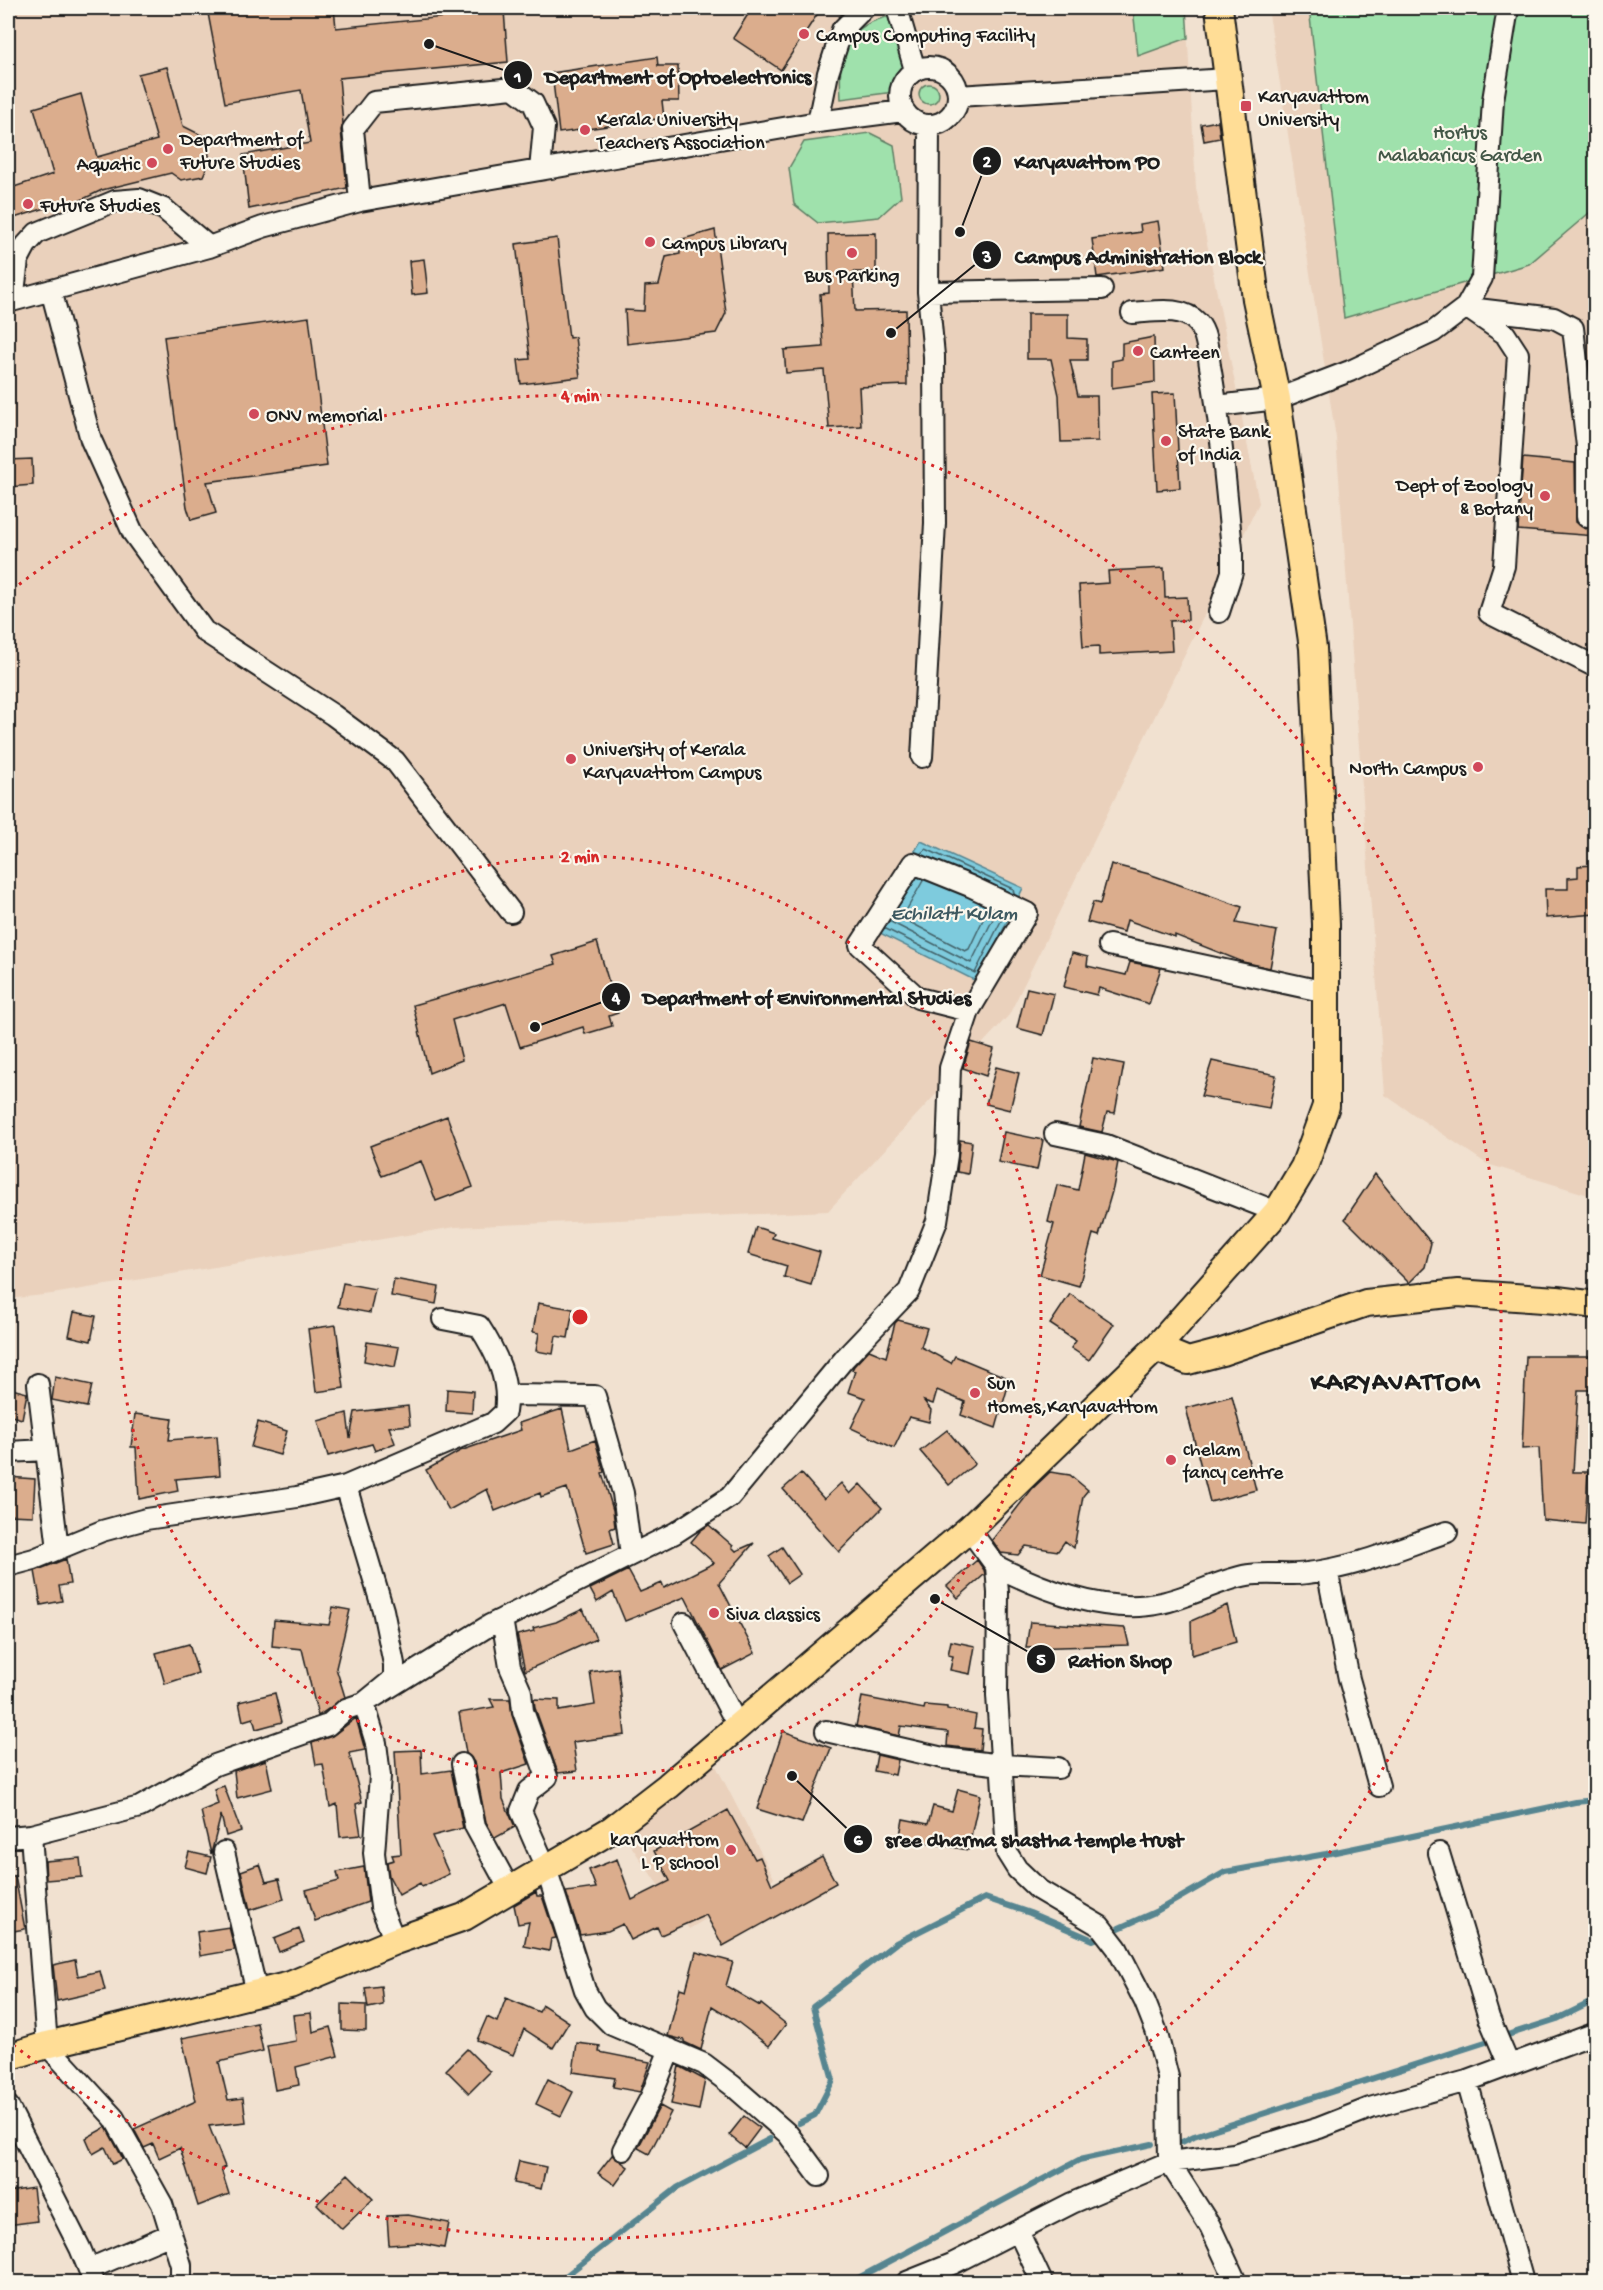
<svg xmlns="http://www.w3.org/2000/svg" width="1603" height="2290" font-family="'Gochi Hand',sans-serif">
  <style>
    .built { fill: #ead1bc }
    .green { fill: #9fe1ac; stroke: #5e7e64; stroke-width: 1.5 }
    .water { fill: #7ecbdd; stroke: #578590; stroke-width: 1.5 }
    .lines { fill: none; stroke-linecap: round; stroke-linejoin: round }
    .shore { stroke: #436269; stroke-width: 1.5 }
    .stream { stroke: #578590; stroke-width: 6 }
    .building { fill: #dbad8d; stroke: #1c1c1c; stroke-width: 1.5 }
    .minor-casing { stroke: #1c1c1c; stroke-width: 24 }
    .major-casing { stroke: #1c1c1c; stroke-width: 30 }
    .minor { stroke: #fbf7ec; stroke-width: 20 }
    .major { stroke: #ffdd96; stroke-width: 26 }
    .ring { fill: none; stroke: #d62828; stroke-width: 3; stroke-dasharray: 3 6 }
    .poi-dot { fill: #d1495b; stroke: #fbf7ec; stroke-width: 2 }
    .labels { text-anchor: middle; stroke-width: 4.5; stroke-linejoin: round; paint-order: stroke }
    .poi-label { font-size: 20px; fill: #1c1c1c; stroke: #fbf7ec; text-anchor: start }
    .park-label { font-size: 20px; fill: #435747; stroke: #fbf7ec }
    .water-label { font-size: 21px; font-style: italic; fill: #3e5960; stroke: #fbf7ec }
    .district-label { font-size: 26px; font-weight: bold; letter-spacing: 1.5px; fill: #1c1c1c; stroke: #fbf7ec }
    .centre { fill: #d62828; stroke: #fbf7ec; stroke-width: 3 }
    .ring-label { font-size: 18px; text-anchor: middle; font-weight: bold; fill: #d62828; stroke: #fbf7ec; stroke-width: 4.5; stroke-linejoin: round; paint-order: stroke }
    .leader { fill: none; stroke: #1c1c1c; stroke-width: 2 }
    .callout-dot { fill: #1c1c1c; stroke: #fbf7ec; stroke-width: 2 }
    .mark-label { font-size: 18px; text-anchor: middle; font-weight: bold; fill: #fff }
    .callout-label { font-size: 21px; text-anchor: middle; font-weight: bold; fill: #1c1c1c; stroke: #fbf7ec; stroke-width: 4.5; stroke-linejoin: round; paint-order: stroke }
  </style>
  <rect width="100%" height="100%" fill="#f1e1d0"/>
  <filter id="ink" filterUnits="userSpaceOnUse"><feTurbulence type="fractalNoise" baseFrequency=".0167" numOctaves="2"/><feDisplacementMap in="SourceGraphic" scale="12" xChannelSelector="R" yChannelSelector="G"/><feConvolveMatrix kernelMatrix="1 2 1 2 8 2 1 2 1" color-interpolation-filters="sRGB"/></filter>
  <g filter="url(#ink)">
    <!-- built -->
    <path class="built" d="M8 8H1186L1196 188 1259 503 1009 1015 828 1211 455 1227 52 1294 8 1299Z
      M1268 8H1595V1197L1487 1164 1385 1095 1336 438Z
      M715 1764 774 1878 689 1929 624 1836Z"/>
    <!-- green -->
    <path class="green" d="M1133 8H1186L1188 38 1138 56Z
      M1309 8H1595V208L1529 264 1344 318Z
      M895 15 908 64 894 92 841 99C838 52 843 25 895 15Z
      M919 94a10 10 0 1 1 20 0a10 10 0 1 1-20 0Z
      M870 133 894 145 901 197 879 217 818 223 794 204 789 168 804 142Z"/>
    <!-- water -->
    <path class="water" d="M921 841 1023 888 978 982 868 927Z"/>
    <g class="lines">
      <!-- shore -->
      <path class="shore" d="M920 854 926 849 1013 889 1014 894
        M924 879 902 918 965 951 969 949 989 907
        M889 921 971 963 997 911
        M884 928 975 973 1004 915"/>
      <!-- stream -->
      <path class="stream" d="M1119 1928 1155 1912 1225 1872 1326 1854 1575 1802 1596 1800
        M799 2123 815 2115 833 2080 813 2007 896 1943 985 1898 1030 1913 1093 1940 1098 1938
        M1182 2142 1194 2136 1557 2019 1596 2000
        M558 2282 677 2188 770 2139
        M851 2282 1079 2160 1152 2144"/>
    </g>
    <!-- building -->
    <path class="building" d="M207 8H334L336 28 504 11 508 62 339 78 343 124 341 130 347 188 249 209 243 155 310 143 301 90 225 103Z
      M752 8H809L818 13 781 70 733 38Z
      M657 57 658 66H678L679 101H662L664 118 559 133 552 73Z
      M167 67 183 126 205 137 210 160 203 176 181 180 171 173 102 190 77 202 55 205 8 220V189L53 174 34 108 81 94 97 157 157 140 138 74Z
      M1218 121 1220 138 1204 141 1201 124Z
      M1158 221 1165 267 1097 277 1092 239 1141 232 1140 224Z
      M715 230 726 313 716 333 627 344 625 310 644 311 645 286 659 285 666 257 680 254 679 240Z
      M876 233V272H853L855 311 906 310 907 385 859 387 861 426 829 428 824 370 786 373 784 350 823 347 820 294 829 293 828 234Z
      M557 238 569 338 575 337 580 377 521 384 518 360 530 359 516 244Z
      M424 259 428 293 412 295 409 261Z
      M1027 314H1068V338L1087 339V360H1070L1078 396H1097L1098 441 1061 442 1059 395 1051 359H1027Z
      M309 317 327 466 207 482 216 513 191 520 187 507 164 337Z
      M1154 337 1155 382 1112 388V361L1122 359V343Z
      M1175 393 1180 488 1157 490 1152 394Z
      M1523 458 1575 463 1576 522 1586 529 1596 525V536L1518 530Z
      M32 459 33 485 8 487V460Z
      M1164 568 1165 598 1187 597 1188 620 1170 621 1172 651 1099 655V646L1083 647 1079 585 1109 583 1108 571Z
      M1111 864 1149 874 1242 907 1236 923 1277 931 1270 968 1243 962 1175 935V937L1127 920 1124 932 1087 922 1093 902 1100 904Z
      M1594 865 1596 914 1546 918 1545 889H1568V878L1578 877V866Z
      M597 942 618 1013 609 1016 612 1026 585 1034 583 1027 520 1047 506 1003 452 1020 462 1060 429 1073 413 1005 556 964 553 956Z
      M1072 953 1088 957 1087 966 1126 975 1130 962 1161 968 1149 1004 1099 988 1097 995 1064 987Z
      M1027 988 1054 994 1043 1035 1017 1028Z
      M971 1042 994 1049 986 1076 963 1068Z
      M1093 1058 1124 1064 1115 1113 1107 1112 1102 1132 1079 1127Z
      M1212 1061 1276 1075 1269 1108 1201 1096Z
      M996 1067 1019 1073 1010 1110 986 1104Z
      M447 1116 473 1187 436 1201 421 1161 382 1176 370 1146Z
      M1004 1132 1043 1140 1037 1170 998 1162Z
      M960 1140 972 1142 968 1174 957 1172Z
      M1085 1153 1118 1162 1113 1188 1099 1236 1093 1234 1079 1286 1040 1275 1054 1224 1048 1222 1057 1185 1078 1190Z
      M1375 1174 1431 1243 1425 1267 1409 1283 1345 1219Z
      M756 1227 774 1233 772 1238 820 1252 811 1285 784 1277 787 1266 748 1254Z
      M394 1279 439 1287 436 1304 391 1296Z
      M343 1283 375 1289 370 1313 338 1307Z
      M1070 1294 1114 1324 1089 1360 1071 1348 1076 1341 1050 1324Z
      M538 1303 573 1309 568 1338 556 1336 553 1354 536 1351 539 1333 533 1332Z
      M74 1312 96 1316 91 1341 69 1336Z
      M898 1320 927 1328 921 1347 951 1363 955 1356 1010 1379 996 1428 961 1415 965 1402 937 1390 933 1404 924 1401 931 1410 929 1422 909 1417 894 1448 851 1428 865 1398 848 1392 855 1371 852 1370 854 1366 869 1350 886 1357 895 1323Z
      M336 1325 344 1388 316 1392 308 1329Z
      M367 1342 399 1347 395 1367 364 1361Z
      M1526 1356H1596V1390H1578L1573 1472H1588L1585 1524 1543 1520 1539 1448 1522 1449Z
      M55 1377 92 1385 87 1407 52 1400Z
      M8 1388 27 1393 22 1419 8 1415Z
      M447 1389 473 1391 472 1413 446 1411Z
      M1232 1396 1256 1490 1210 1502 1186 1408Z
      M408 1406 410 1425 389 1427 395 1443 375 1451 372 1444 328 1456 318 1421 347 1413 350 1438 355 1412Z
      M562 1409 571 1449 595 1440 604 1472 602 1473 613 1510 615 1527 610 1529 614 1544 586 1553 567 1488 541 1497 540 1493 495 1511 487 1489 449 1510 426 1470 460 1451 521 1430 519 1423Z
      M135 1414 172 1419 169 1440 217 1436 220 1475 176 1479 178 1491 139 1499 136 1447H131Z
      M258 1422 287 1431 280 1455 251 1447Z
      M947 1430 975 1464 949 1485 920 1451Z
      M1050 1472 1070 1475 1088 1490 1083 1496 1074 1548 1065 1541 1058 1551 1026 1546 1018 1555 1001 1553 992 1540 1032 1489Z
      M801 1473 824 1499 841 1483 850 1494 860 1484 882 1508 839 1552 783 1489Z
      M8 1477 35 1479 33 1516 8 1515Z
      M709 1525 733 1546 732 1547 736 1551 754 1543 719 1583 755 1653 722 1670 685 1597 625 1621 613 1592 597 1602 590 1589 628 1570 640 1592 662 1583 664 1588 714 1563 691 1542 700 1531Z
      M782 1547 800 1574 787 1583 769 1556Z
      M66 1559 70 1584 59 1586 62 1601 41 1605 35 1571Z
      M977 1560 984 1570 985 1574 958 1598 947 1586Z
      M1227 1605 1236 1642 1192 1655 1191 1621Z
      M333 1607 350 1610 336 1668 345 1697 318 1716 302 1649 272 1646 274 1620 329 1625Z
      M583 1609 596 1639 525 1671 517 1635 534 1631 533 1628 556 1622Z
      M1030 1622 1125 1628 1129 1645 1026 1648Z
      M951 1641 975 1646 970 1674 950 1670 953 1656 948 1655Z
      M189 1644 198 1673 165 1684 156 1653Z
      M618 1668 625 1735 573 1742 577 1771 558 1773 535 1708 534 1699 559 1700V1711L595 1705 590 1672Z
      M275 1693 282 1722 256 1729 253 1718 243 1721 239 1702Z
      M862 1697 924 1709 925 1705 947 1707V1709L976 1715 974 1728 982 1729 980 1750 947 1746 948 1732 901 1726 899 1736 856 1726Z
      M490 1699H510L512 1715 529 1764 501 1773 503 1799 515 1827 495 1838 486 1822 474 1762 466 1753 459 1713 494 1707Z
      M356 1718 365 1750 349 1753 362 1802 356 1804 361 1835 340 1837 337 1804 330 1807 323 1764 316 1765 312 1743 332 1736Z
      M783 1731 831 1748 802 1823 757 1809Z
      M421 1750 422 1774 451 1770 463 1828 432 1836 449 1874 422 1887 420 1883 399 1895 389 1876 387 1862 394 1860 392 1855 401 1854 395 1751Z
      M877 1755 898 1760 895 1775 874 1771Z
      M266 1760 272 1789 237 1798 234 1771Z
      M224 1786 241 1831 226 1836 221 1815 211 1854 201 1811 218 1804 214 1789Z
      M958 1789 980 1795 968 1850 924 1842 923 1846 899 1841 903 1819 928 1824 933 1806 952 1811Z
      M728 1810 755 1859 760 1857 772 1885 822 1857 836 1883 723 1946 706 1915 661 1935 657 1927 631 1940 623 1924 608 1931 580 1935 566 1892 596 1888 589 1870 617 1859 632 1900 670 1881 654 1851Z
      M189 1852 211 1857 207 1873 185 1867Z
      M80 1858 82 1877 46 1880 45 1861Z
      M260 1864 266 1882 279 1879 284 1899 250 1910 241 1871Z
      M364 1867 368 1902 315 1921 306 1890 339 1881 337 1872Z
      M8 1876H15L25 1929 8 1932Z
      M536 1892 537 1896H542L556 1938 551 1939 549 1951 524 1946 529 1922 518 1924 514 1905Z
      M229 1927 235 1950 200 1956 197 1932Z
      M299 1929 304 1942 279 1952 274 1939Z
      M696 1952 733 1962 726 1986 760 2006 761 2004 786 2024 769 2046 735 2020 712 2006 701 2050 684 2042V2040L668 2036 680 1988 686 1990Z
      M75 1960 78 1976 100 1971 105 1990 57 2001 53 1965Z
      M381 1986 383 2005 368 2008 365 1988Z
      M506 1998 539 2012 543 2005 569 2022 553 2048 524 2029 513 2055 477 2040 487 2017 497 2022Z
      M342 2004 366 2005V2031L342 2030Z
      M311 2013 313 2032 330 2027 338 2056 296 2067 299 2085 275 2090 267 2046 296 2041 293 2015Z
      M257 2023 263 2051 219 2062 228 2100 243 2098 246 2122 209 2126 225 2167 221 2169 229 2194 198 2206 180 2148 159 2158 153 2144 144 2148 134 2129 196 2101 182 2038Z
      M577 2043 600 2046 599 2052 650 2062 640 2092 613 2087 615 2078 573 2072Z
      M467 2049 490 2072 469 2093 446 2070Z
      M679 2066 705 2080 699 2110 671 2104Z
      M548 2079 573 2092 561 2116 536 2104Z
      M660 2106 671 2112 649 2154 638 2148Z
      M744 2116 760 2128 745 2148 729 2135Z
      M106 2127 123 2159 113 2164 105 2147 93 2154 86 2138Z
      M612 2155 628 2167 615 2185 598 2173Z
      M519 2161 546 2167 541 2189 514 2183Z
      M348 2174 373 2199 342 2229 317 2204Z
      M33 2188 37 2221 8 2225V2192Z
      M408 2215 449 2223 444 2248 418 2243 389 2245 387 2216Z"/>
    <g class="lines">
      <!-- minor casing -->
      <g class="minor-casing">
        <path id="minor" d="M897 8 915 70
          M900 96a29 29 0 1 1 58 0a29 29 0 1 1-58 0Z
          M958 96 1227 79
          M818 122 828 73 842 30 864 8
          M360 201 353 129 374 102 513 88 533 103 544 127 540 170
          M51 290 91 440 133 533 204 631 333 715 395 761 511 912
          M928 292 1102 289
          M13 300 18 260 26 245 37 233 115 201 139 199 164 209 209 247
          M8 302 209 247 263 227 360 201 818 122 903 111
          M1466 307 1505 334 1518 354 1504 566 1489 613 1596 667
          M1469 308 1554 318 1573 328 1587 446V517
          M1132 313C1153 312 1182 305 1198 323 1207 333 1208 353 1210 366 1221 427 1226 488 1232 549V572L1219 612
          M1217 406 1277 399 1350 371 1433 332 1466 307 1482 278 1493 100 1508 8
          M922 757 935 523 934 356 928 292 929 126
          M1109 945 1326 992
          M1055 1134 1106 1145 1277 1212
          M38 1384 58 1549
          M508 1395 595 1396 623 1493 631 1555
          M8 1452 46 1450
          M346 1486 493 1423 505 1412C510 1380 496 1352 479 1326L443 1319
          M8 1566 34 1559 102 1531 146 1519 297 1497 346 1486 383 1610 394 1664V1675L391 1681 364 1703 376 1743 380 1776 374 1853 381 1907 395 1941
          M996 1566C1043 1590 1108 1615 1161 1603 1191 1597 1218 1580 1248 1575 1268 1572 1288 1576 1307 1573 1355 1568 1402 1547 1447 1532
          M1327 1570 1349 1679 1379 1786
          M502 1619 510 1667 521 1692 523 1711 547 1777 529 1791 521 1811 546 1868 585 1990 595 2008 612 2025 704 2064 733 2086 788 2134 819 2176
          M684 1623 738 1726
          M826 1731 943 1758 1002 1765 1058 1768
          M462 1764 475 1826 510 1890
          M31 1835 47 2045 114 2118 162 2204 181 2265V2282
          M8 1837 31 1835 140 1807 215 1765 328 1725 346 1709 364 1703 490 1625 675 1533 730 1497 845 1358 909 1291 937 1221 947 1155 950 1068 969 1011 1027 913 970 886 913 863 860 945 918 998 969 1011
          M224 1852 257 1993
          M1439 1853 1489 2018 1509 2065
          M1467 2081 1523 2282
          M8 2106 80 2248 94 2282
          M623 2150 651 2097 670 2049
          M1018 2231 1042 2282
          M89 2269 171 2234
          M907 2282 952 2264 1072 2203 1169 2162 1168 2077 1156 2030 1145 2002 1117 1948 1100 1926 1039 1890 1017 1869 1007 1853 997 1695 998 1593 996 1566 969 1529
          M1236 2282 1210 2226 1169 2162 1234 2154 1319 2128 1370 2108 1467 2081 1596 2033"/>
      </g>
      <!-- major casing -->
      <g class="major-casing">
        <path id="major" d="M1156 1348 1188 1361 1222 1352 1366 1303 1458 1293 1557 1300 1596 1305
          M8 2057 47 2045 290 1985 395 1941 464 1917 611 1830 668 1786 969 1529 1156 1348 1277 1212 1304 1167 1326 1106V924L1313 648 1277 399 1256 299 1219 8"/>
      </g>
      <!-- minor -->
      <use href="#minor" class="minor"/>
      <!-- major -->
      <use href="#major" class="major"/>
    </g>
  </g>
  <!-- distance rings -->
  <g class="ring">
    <circle cx="580" cy="1317" r="461"/>
    <path d="M12 590A922 922 0 1 1 12 2044"/>
  </g>
  <!-- markers -->
  <g class="poi-dot">
    <circle cx="804" cy="34" r="6"/>
    <rect x="1240" y="100" width="12" height="12" rx="3"/>
    <circle cx="585" cy="130" r="6"/>
    <circle cx="168" cy="149" r="6"/>
    <circle cx="152" cy="163" r="6"/>
    <circle cx="28" cy="204" r="6"/>
    <circle cx="650" cy="242" r="6"/>
    <circle cx="852" cy="253" r="6"/>
    <circle cx="1138" cy="351" r="6"/>
    <circle cx="254" cy="414" r="6"/>
    <circle cx="1166" cy="441" r="6"/>
    <circle cx="1545" cy="496" r="6"/>
    <circle cx="571" cy="759" r="6"/>
    <circle cx="1478" cy="767" r="6"/>
    <circle cx="975" cy="1393" r="6"/>
    <circle cx="1171" cy="1460" r="6"/>
    <circle cx="714" cy="1613" r="6"/>
    <circle cx="731" cy="1850" r="6"/>
  </g>
  <g class="labels">
    <!-- poi labels -->
    <g class="poi-label">
      <text x="816" y="41">Campus Computing Facility</text>
      <text x="1258" y="102">Karyavattom<tspan x="1258" dy="23">University</tspan></text>
      <text x="597" y="125">Kerala University<tspan x="597" dy="23">Teachers Association</tspan></text>
      <text x="180" y="145">Department of<tspan x="180" dy="23">Future Studies</tspan></text>
      <text x="140" y="170" text-anchor="end">Aquatic</text>
      <text x="40" y="211">Future Studies</text>
      <text x="662" y="249">Campus Library</text>
      <text x="852" y="281" text-anchor="middle">Bus Parking</text>
      <text x="1150" y="358">Canteen</text>
      <text x="266" y="421">ONV memorial</text>
      <text x="1178" y="437">State Bank<tspan x="1178" dy="23">of India</tspan></text>
      <text x="1533" y="491" text-anchor="end">Dept of Zoology<tspan x="1533" dy="23">&amp; Botany</tspan></text>
      <text x="583" y="755">University of Kerala<tspan x="583" dy="23">Karyavattom Campus</tspan></text>
      <text x="1466" y="774" text-anchor="end">North Campus</text>
      <text x="987" y="1389">Sun<tspan x="987" dy="23">Homes,Karyavattom</tspan></text>
      <text x="1183" y="1455">chelam<tspan x="1183" dy="23">fancy centre</tspan></text>
      <text x="726" y="1620">Siva classics</text>
      <text x="719" y="1845" text-anchor="end">karyavattom<tspan x="719" dy="23">L P school</tspan></text>
    </g>
    <!-- park labels -->
    <g class="park-label">
      <text x="1460" y="138">Hortus<tspan x="1460" dy="23">Malabaricus Garden</tspan></text>
    </g>
    <!-- water labels -->
    <g class="water-label">
      <text x="954" y="919">Echilatt Kulam</text>
    </g>
    <!-- district labels -->
    <g class="district-label">
      <text x="1396" y="1389">KARYAVATTOM</text>
    </g>
  </g>
  <circle cx="580" cy="1317" r="9" class="centre"/>
  <g class="ring-label">
    <text x="580" y="401">4 min</text>
    <text x="580" y="862">2 min</text>
  </g>
  <!-- callouts -->
  <path class="leader" d="M429 44L518 75M960 232L987 161M891 333L987 255M535 1027L616 997M935 1599L1041 1659M792 1776L858 1839"/>
  <g class="callout-dot">
    <circle cx="429" cy="44" r="6"/>
    <circle cx="960" cy="232" r="6"/>
    <circle cx="891" cy="333" r="6"/>
    <circle cx="535" cy="1027" r="6"/>
    <circle cx="935" cy="1599" r="6"/>
    <circle cx="792" cy="1776" r="6"/>
    <circle cx="518" cy="75" r="15"/>
    <circle cx="987" cy="161" r="15"/>
    <circle cx="987" cy="255" r="15"/>
    <circle cx="616" cy="997" r="15"/>
    <circle cx="1041" cy="1659" r="15"/>
    <circle cx="858" cy="1839" r="15"/>
  </g>
  <g class="mark-label">
    <text x="518" y="82">1</text>
    <text x="987" y="167">2</text>
    <text x="987" y="262">3</text>
    <text x="616" y="1003">4</text>
    <text x="1041" y="1665">5</text>
    <text x="858" y="1845">6</text>
  </g>
  <g class="callout-label">
    <text x="678" y="83">Department of Optoelectronics</text>
    <text x="1087" y="168">Karyavattom PO</text>
    <text x="1138" y="263">Campus Administration Block</text>
    <text x="807" y="1004">Department of Environmental Studies</text>
    <text x="1120" y="1667">Ration Shop</text>
    <text x="1034" y="1846">sree dharma shastha temple trust</text>
  </g>
  <!-- margin -->
  <rect width="1603" height="2290" fill="none" stroke="#fbf7ec" stroke-width="30"/>
  <rect x="15" y="15" width="1573" height="2260" fill="none" stroke="#1c1c1c" stroke-width="2" filter="url(#ink)"/>
</svg>
